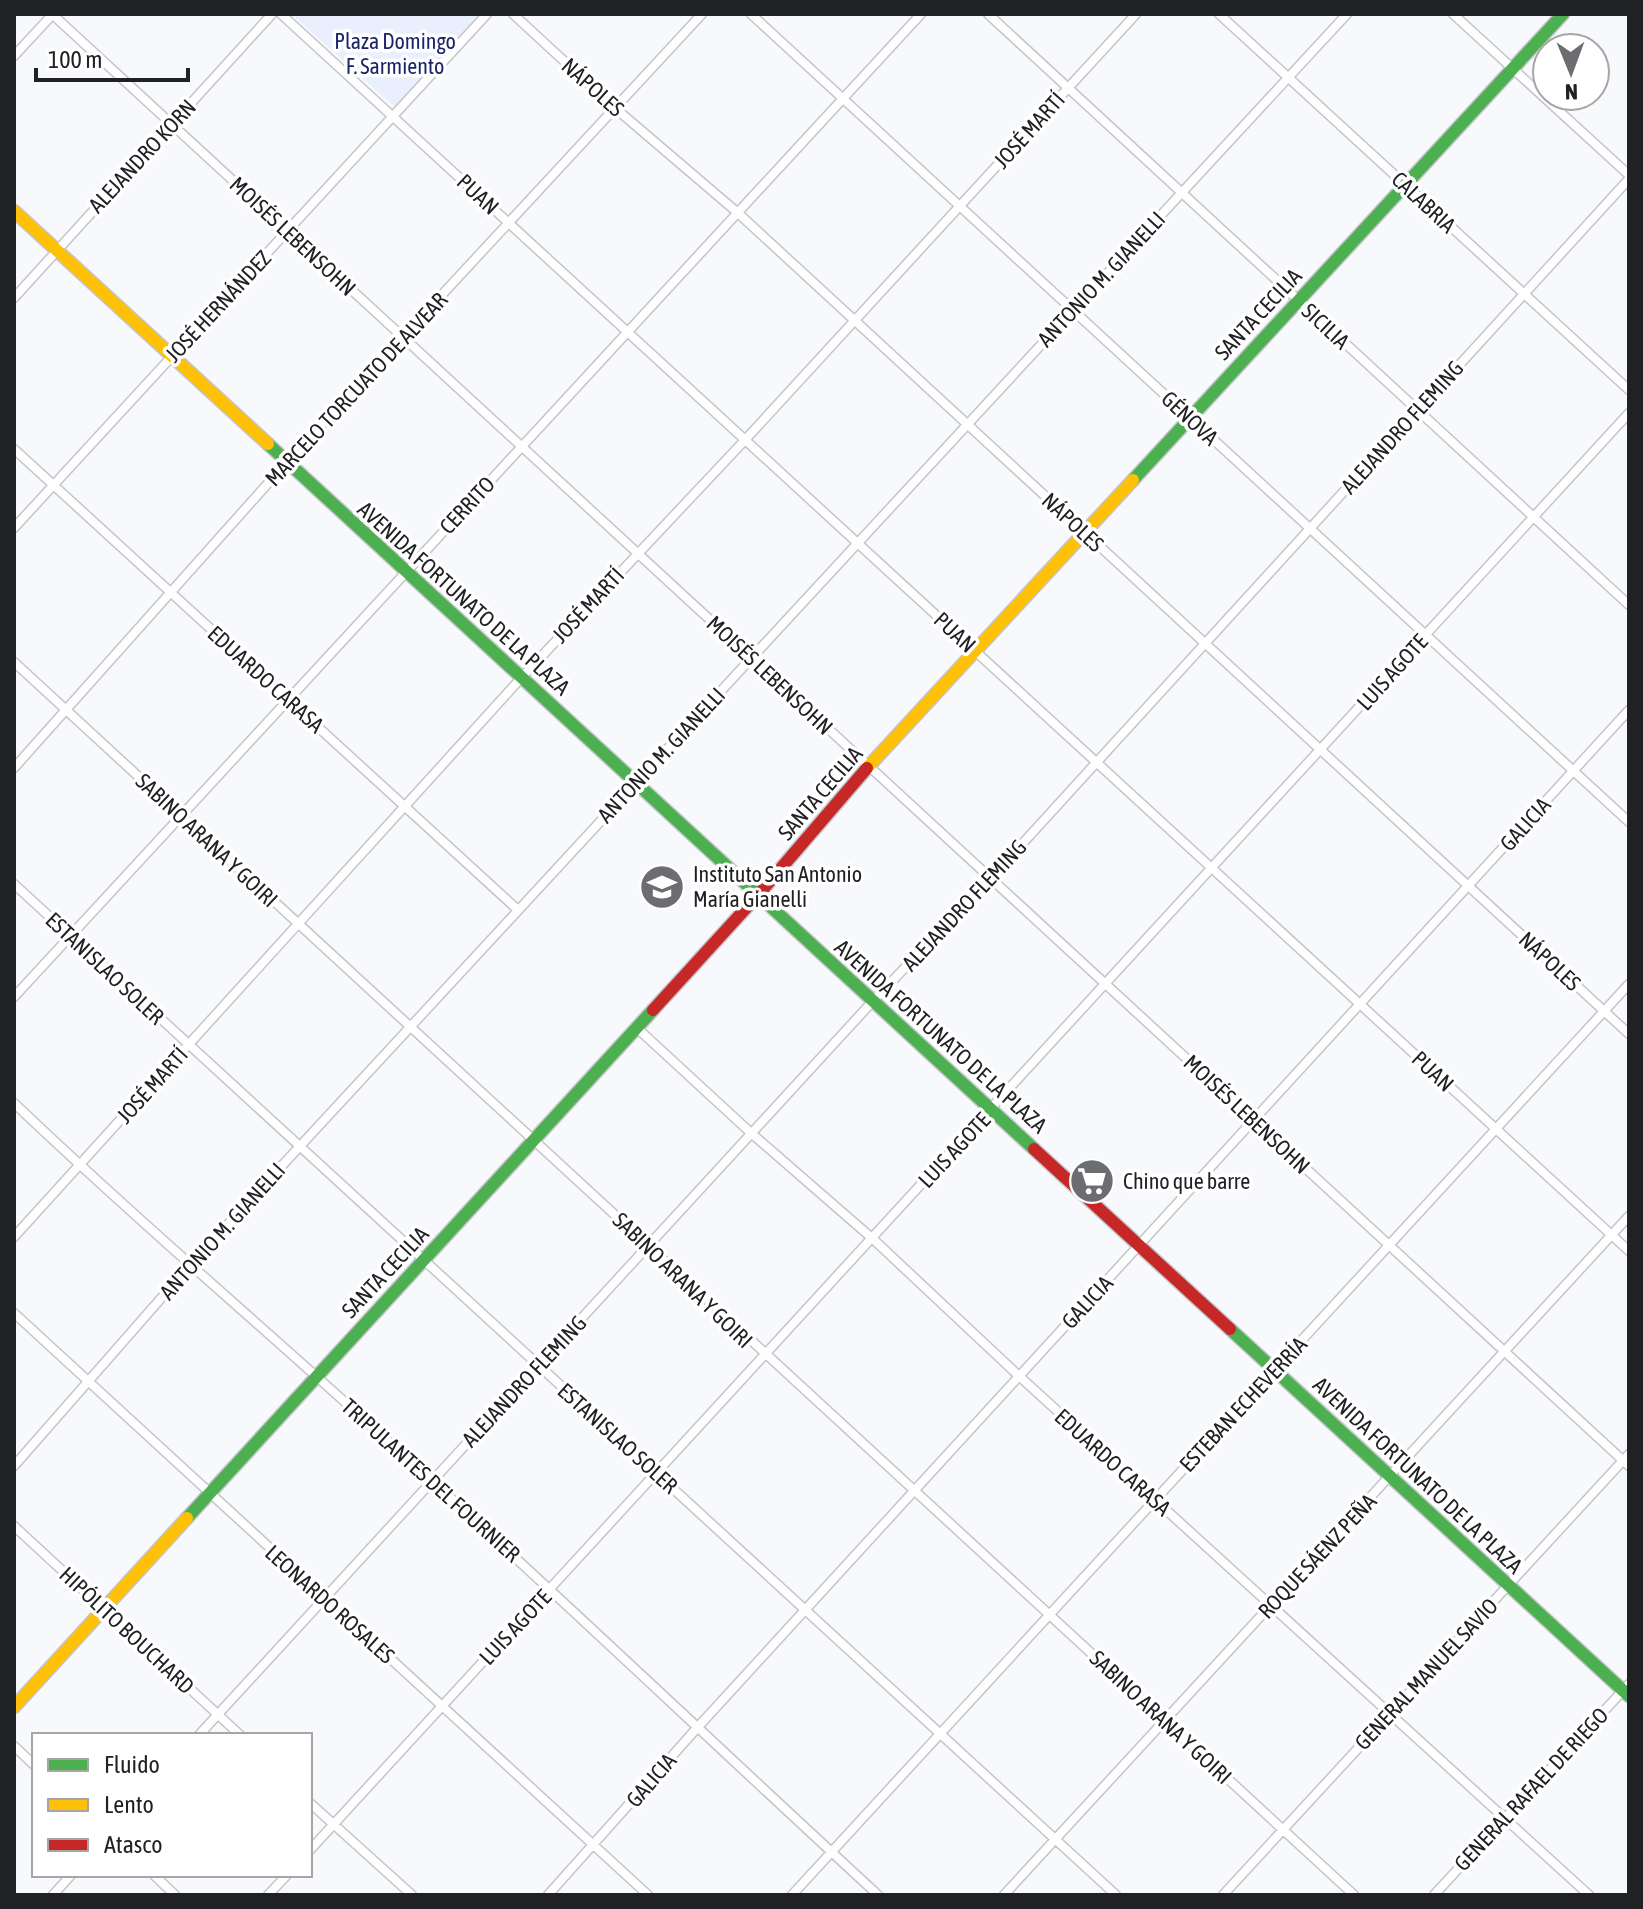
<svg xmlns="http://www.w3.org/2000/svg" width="1643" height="1909" font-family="'Asap Condensed',sans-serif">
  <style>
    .green { fill: #eaeffd }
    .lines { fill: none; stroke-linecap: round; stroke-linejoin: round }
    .street-casing { stroke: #c4c5c8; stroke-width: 11 }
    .fast-casing { stroke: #c4c5c8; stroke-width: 15 }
    .slow-casing { stroke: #c4c5c8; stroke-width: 15 }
    .jam-casing { stroke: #c4c5c8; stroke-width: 15 }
    .street { stroke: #fefeff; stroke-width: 8 }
    .fast { stroke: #4caf50; stroke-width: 12 }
    .slow { stroke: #ffc107; stroke-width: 12 }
    .jam { stroke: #c62828; stroke-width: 12 }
    .labels { text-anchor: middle; stroke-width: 7; stroke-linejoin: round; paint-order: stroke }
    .park-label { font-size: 22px; fill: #1a2569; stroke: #fff }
    .street-label { font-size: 22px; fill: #202124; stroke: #fff }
    .poi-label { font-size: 22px; fill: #202124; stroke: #fff; text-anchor: start }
  </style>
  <rect width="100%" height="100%" fill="#f8f9fc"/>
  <!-- green -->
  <path class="green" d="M296 14H486L399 111 294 16Z"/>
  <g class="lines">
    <!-- street casing -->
    <g class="street-casing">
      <path id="street" d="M52 14 1629 1466
        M281 14 1629 1251
        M513 14 615 108 738 213 1629 1034
        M751 14 1629 822
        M988 14 1629 605
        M1219 14 1629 390
        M1453 14 1629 175
        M14 56 53 14
        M14 298 272 14
        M14 449 518 910
        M14 528 487 14
        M14 662C460 1073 905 1486 1354 1895
        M14 768 287 462 702 14
        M14 884 1116 1895
        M14 997 921 14
        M637 1028 751 1133 873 1239 1019 1376 1589 1895
        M14 1103C132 1216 256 1321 377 1431 546 1584 711 1741 878 1895
        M14 1237 522 677 745 440 1136 14
        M14 1313 648 1895
        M14 1466 192 1263 1347 14
        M14 1526 240 1735
        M199 1735 872 1002 991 878 1629 179
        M14 1746 34 1765
        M310 1803 412 1895
        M310 1850 1629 413
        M154 1875 175 1895
        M53 1895 71 1875
        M268 1895 287 1875
        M548 1895 697 1728 1629 710
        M792 1895 1629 984
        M1004 1895 1629 1216
        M1223 1895 1629 1454
        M1434 1895 1629 1684"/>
    </g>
    <!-- fast casing -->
    <g class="fast-casing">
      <path id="fast" d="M268 444 1034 1149
        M1133 480 1563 14
        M1230 1329 1629 1696
        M187 1518 653 1010"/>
    </g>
    <!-- slow casing -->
    <g class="slow-casing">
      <path id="slow" d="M14 211 268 444
        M867 768 1133 480
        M14 1707 187 1518"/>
    </g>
    <!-- jam casing -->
    <g class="jam-casing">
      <path id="jam" d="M653 1010 758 895 867 768
        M1034 1149 1230 1329"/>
    </g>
    <!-- street -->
    <use href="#street" class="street"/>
    <!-- fast -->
    <use href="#fast" class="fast"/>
    <!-- slow -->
    <use href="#slow" class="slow"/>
    <!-- jam -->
    <use href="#jam" class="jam"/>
  </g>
  <!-- icons -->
  <defs>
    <g id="school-disc" transform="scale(2.3)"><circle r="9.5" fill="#6c6d70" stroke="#fff"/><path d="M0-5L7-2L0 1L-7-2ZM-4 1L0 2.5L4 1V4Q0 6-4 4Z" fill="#fff"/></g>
    <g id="supermarket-disc" transform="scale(2.3)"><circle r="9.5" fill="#6c6d70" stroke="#fff"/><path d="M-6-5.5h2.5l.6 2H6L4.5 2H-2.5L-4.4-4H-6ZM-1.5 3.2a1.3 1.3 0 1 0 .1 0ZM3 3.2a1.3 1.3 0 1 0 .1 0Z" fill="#fff"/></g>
  </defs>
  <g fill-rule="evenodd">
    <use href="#school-disc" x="662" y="887"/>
    <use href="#supermarket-disc" x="1092" y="1181"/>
  </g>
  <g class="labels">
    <!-- park labels -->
    <g class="park-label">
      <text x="395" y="49">Plaza Domingo<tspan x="395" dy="25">F. Sarmiento</tspan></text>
    </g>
    <!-- street labels -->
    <g class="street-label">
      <text transform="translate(593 87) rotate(42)" y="8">NÁPOLES</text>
      <text transform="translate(1029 130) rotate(-48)" y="8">JOSÉ MARTÍ</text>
      <text transform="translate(142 156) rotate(-47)" y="8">ALEJANDRO KORN</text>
      <text transform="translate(478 194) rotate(43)" y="8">PUAN</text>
      <text transform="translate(1424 202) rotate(43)" y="8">CALABRIA</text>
      <text transform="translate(293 236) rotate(43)" y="8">MOISÉS LEBENSOHN</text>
      <text transform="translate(1101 279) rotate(-47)" y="8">ANTONIO M. GIANELLI</text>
      <text transform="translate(218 306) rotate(-47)" y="8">JOSÉ HERNÁNDEZ</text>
      <text transform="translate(1258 314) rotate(-47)" y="8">SANTA CECILIA</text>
      <text transform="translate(1326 326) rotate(43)" y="8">SICILIA</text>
      <text transform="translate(356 389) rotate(-47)" y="8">MARCELO TORCUATO DE ALVEAR</text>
      <text transform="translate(1190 418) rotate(43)" y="8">GÉNOVA</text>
      <text transform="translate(1402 427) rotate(-48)" y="8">ALEJANDRO FLEMING</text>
      <text transform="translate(467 505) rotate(-47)" y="8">CERRITO</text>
      <text transform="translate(1073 522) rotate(43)" y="8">NÁPOLES</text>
      <text transform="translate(464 598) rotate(42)" y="8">AVENIDA FORTUNATO DE LA PLAZA</text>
      <text transform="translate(588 605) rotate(-47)" y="8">JOSÉ MARTÍ</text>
      <text transform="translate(955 632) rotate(43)" y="8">PUAN</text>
      <text transform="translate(1392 672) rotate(-48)" y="8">LUIS AGOTE</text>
      <text transform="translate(770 675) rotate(43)" y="8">MOISÉS LEBENSOHN</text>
      <text transform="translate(266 679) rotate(42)" y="8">EDUARDO CARASA</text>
      <text transform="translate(661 755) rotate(-47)" y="8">ANTONIO M. GIANELLI</text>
      <text transform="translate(820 793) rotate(-49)" y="8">SANTA CECILIA</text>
      <text transform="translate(1525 824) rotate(-48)" y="8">GALICIA</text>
      <text transform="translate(207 840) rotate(43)" y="8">SABINO ARANA Y GOIRI</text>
      <text transform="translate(964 905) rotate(-47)" y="8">ALEJANDRO FLEMING</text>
      <text transform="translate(1550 961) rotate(43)" y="8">NÁPOLES</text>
      <text transform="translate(105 968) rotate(43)" y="8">ESTANISLAO SOLER</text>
      <text transform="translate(941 1036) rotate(42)" y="8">AVENIDA FORTUNATO DE LA PLAZA</text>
      <text transform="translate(1433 1071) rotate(43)" y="8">PUAN</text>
      <text transform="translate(152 1085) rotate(-48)" y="8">JOSÉ MARTÍ</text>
      <text transform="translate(1247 1114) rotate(43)" y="8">MOISÉS LEBENSOHN</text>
      <text transform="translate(954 1150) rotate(-47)" y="8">LUIS AGOTE</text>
      <text transform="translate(222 1231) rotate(-48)" y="8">ANTONIO M. GIANELLI</text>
      <text transform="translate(385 1272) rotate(-47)" y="8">SANTA CECILIA</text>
      <text transform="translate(683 1280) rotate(44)" y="8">SABINO ARANA Y GOIRI</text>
      <text transform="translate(1087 1302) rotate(-47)" y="8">GALICIA</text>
      <text transform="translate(524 1381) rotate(-47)" y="8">ALEJANDRO FLEMING</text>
      <text transform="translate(1243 1404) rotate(-47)" y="8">ESTEBAN ECHEVERRÍA</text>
      <text transform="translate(618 1438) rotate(42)" y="8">ESTANISLAO SOLER</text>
      <text transform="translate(1113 1462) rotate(42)" y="8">EDUARDO CARASA</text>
      <text transform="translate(1418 1475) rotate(43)" y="8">AVENIDA FORTUNATO DE LA PLAZA</text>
      <text transform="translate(431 1480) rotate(42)" y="8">TRIPULANTES DEL FOURNIER</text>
      <text transform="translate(1317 1556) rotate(-47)" y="8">ROQUE SÁENZ PEÑA</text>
      <text transform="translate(330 1604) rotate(42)" y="8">LEONARDO ROSALES</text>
      <text transform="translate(515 1627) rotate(-47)" y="8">LUIS AGOTE</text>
      <text transform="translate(127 1630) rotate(43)" y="8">HIPÓLITO BOUCHARD</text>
      <text transform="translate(1426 1674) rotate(-47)" y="8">GENERAL MANUEL SAVIO</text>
      <text transform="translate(1161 1717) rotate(43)" y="8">SABINO ARANA Y GOIRI</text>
      <text transform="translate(651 1780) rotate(-49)" y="8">GALICIA</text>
      <text transform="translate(1531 1789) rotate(-47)" y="8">GENERAL RAFAEL DE RIEGO</text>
    </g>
    <!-- poi labels -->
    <g class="poi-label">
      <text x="693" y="882">Instituto San Antonio<tspan x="693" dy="25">María Gianelli</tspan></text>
      <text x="1123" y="1189">Chino que barre</text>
    </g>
  </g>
  <!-- border -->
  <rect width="1643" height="1909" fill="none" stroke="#202124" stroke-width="32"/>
  <!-- legend -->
  <rect x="32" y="1733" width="280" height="144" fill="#ffffff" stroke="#a6a6a7" stroke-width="2"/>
  <rect x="48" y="1759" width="40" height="12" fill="#4caf50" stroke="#a6a6a7" stroke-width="2"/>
  <text x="104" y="1773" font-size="24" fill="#202124">Fluido</text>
  <rect x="48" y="1799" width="40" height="12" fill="#ffc107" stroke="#a6a6a7" stroke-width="2"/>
  <text x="104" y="1813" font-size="24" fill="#202124">Lento</text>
  <rect x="48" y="1839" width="40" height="12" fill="#c62828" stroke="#a6a6a7" stroke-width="2"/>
  <text x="104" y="1853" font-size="24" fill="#202124">Atasco</text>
  <!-- north arrow -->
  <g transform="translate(1571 72) rotate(179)"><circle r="38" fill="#ffffff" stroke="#a6a6a7" stroke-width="2"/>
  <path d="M0-6L14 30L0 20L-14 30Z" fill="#6c6d70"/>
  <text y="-12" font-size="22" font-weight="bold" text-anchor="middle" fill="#202124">N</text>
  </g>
  <!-- scale -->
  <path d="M36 68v12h152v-12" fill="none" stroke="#202124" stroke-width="4"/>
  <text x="48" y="68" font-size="24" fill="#202124" stroke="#ffffff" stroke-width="6" paint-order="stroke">100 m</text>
</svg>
